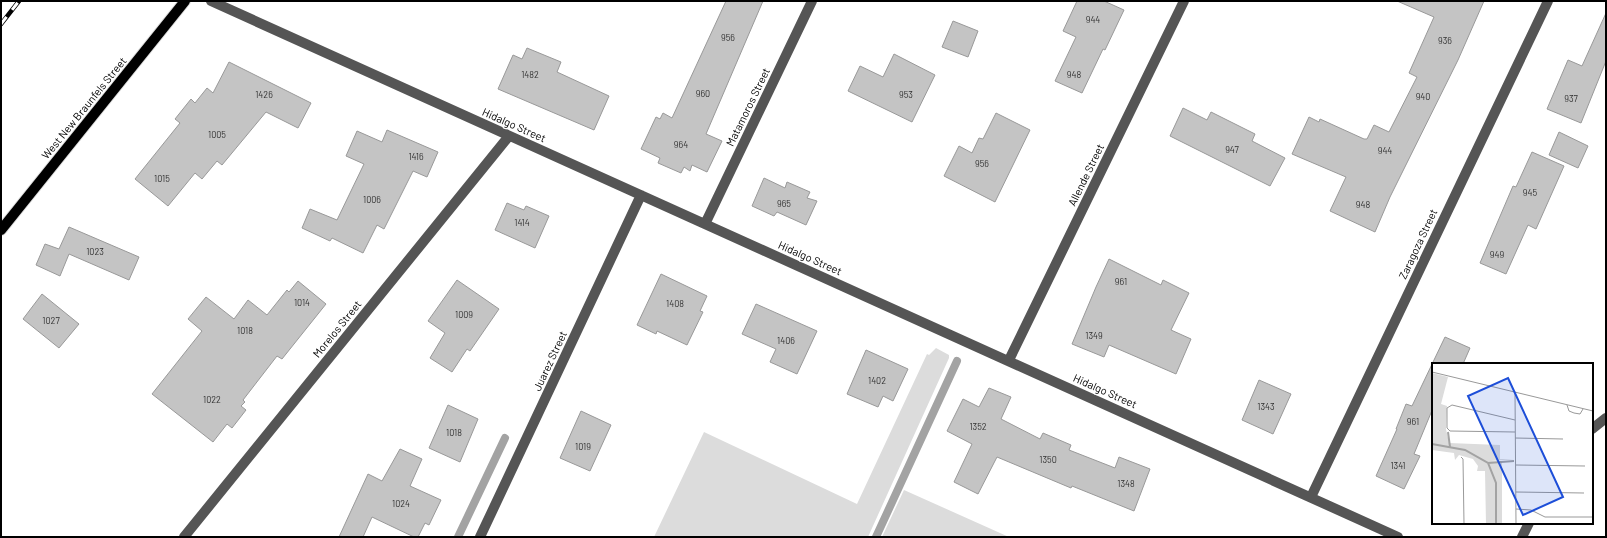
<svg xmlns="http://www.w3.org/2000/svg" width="1607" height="538" font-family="Barlow,sans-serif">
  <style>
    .green { fill: #dcdcdc }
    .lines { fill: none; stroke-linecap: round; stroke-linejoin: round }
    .stream { stroke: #a3a3a3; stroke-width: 8 }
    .building { fill: #c4c4c4; stroke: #999 }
    .major-casing { stroke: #dbdbdb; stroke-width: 12 }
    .minor { stroke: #555; stroke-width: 10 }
    .major { stroke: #000; stroke-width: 10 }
    .rail-casing { stroke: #000; stroke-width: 4.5 }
    .rail { stroke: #fff; stroke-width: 3; stroke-dasharray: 9; stroke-linecap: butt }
    .labels { text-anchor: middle; stroke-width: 3; stroke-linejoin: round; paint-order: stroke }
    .number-label { font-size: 9px; fill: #313131 }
    .street-label { font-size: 11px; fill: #000; stroke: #fff }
    .inset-river { fill: none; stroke: #a3a3a3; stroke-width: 2 }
    .inset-road { fill: none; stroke: #999; stroke-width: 1 }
    .view { fill: #1d4ed8; fill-opacity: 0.15; stroke: #1d4ed8; stroke-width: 2 }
    .inset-edge { fill: none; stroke: #000; stroke-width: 2 }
  </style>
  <rect width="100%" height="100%" fill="#fff"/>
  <!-- green -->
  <path class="green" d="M936 348 949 355V358L868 537H654L704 432 857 504 927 354 929 355Z
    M904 490 1009 537H882Z"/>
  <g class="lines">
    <!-- stream -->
    <path class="stream" d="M458 537 505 438
      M876 537 957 361"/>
  </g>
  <!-- building -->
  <path class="building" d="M726 1H763L706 134 722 141 707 172 692 165 690 171 684 167 681 173 658 163 660 158 641 149 656 117 660 119 663 113 672 118Z
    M1077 1H1104L1124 10 1105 50 1103 49 1082 93 1055 81 1076 37 1063 31Z
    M1397 1H1484L1458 60 1390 197 1375 232 1330 211 1346 177 1292 154 1309 117 1319 122 1320 119 1364 139H1367L1374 125 1389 132 1417 77 1409 73 1434 17Z
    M1606 13V61L1581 123 1547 109 1568 60 1582 66Z
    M953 21 978 31 968 57 942 47Z
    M527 48 561 62 557 72 609 96 594 130 498 89 513 55 522 59Z
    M894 54 935 75 912 122 848 91 860 66 883 77Z
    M229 62 311 103 298 128 266 112 222 165 217 161 202 179 195 173 168 206 135 179 180 123 175 119 191 99 195 103 207 88 213 93Z
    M1183 108 1207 120 1211 112 1255 134 1252 141 1285 158 1270 186 1170 136Z
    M996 113 1030 130 995 202 944 176 959 146 972 153 979 138 983 139Z
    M387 130 438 152 427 177 413 171 384 229 377 225 363 253 332 238 330 241 302 228 310 209 337 220 364 164 346 156 357 131 382 142Z
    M1559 132 1588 146 1578 168 1549 155Z
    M1532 152 1564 166 1536 229 1528 225 1506 274 1480 263 1513 186 1516 187Z
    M764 178 785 188 787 182 810 192 807 198 817 201 806 225 777 212 774 216 752 206Z
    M507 203 524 210 526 206 549 216 535 248 495 230Z
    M69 227 139 257 129 280 69 254 60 276 36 265 45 244 59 249Z
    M1109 259 1161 285 1163 280 1189 293 1171 330 1191 339 1176 374 1109 345 1104 357 1072 344 1096 287Z
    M661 274 707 296 700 311 703 312 687 345 657 331 656 334 637 325Z
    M457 280 499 309 470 351 467 349 452 372 430 358 445 333 428 321Z
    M298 281 326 304 282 359 277 356 243 400 245 402 241 406 246 410 232 428 227 424 213 442 152 394 202 331 188 319 206 297 234 319 248 300 267 315 287 290 289 292Z
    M42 294 79 324 59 348 23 319Z
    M756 304 817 331 797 374 770 362 776 349 742 334Z
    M1445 337 1470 348 1463 364H1433V408L1414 454 1420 456 1404 489 1376 476 1397 429H1396L1406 404 1412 406Z
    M866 350 908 369 893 401 883 396 878 407 847 394Z
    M1259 380 1291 394 1273 434 1242 420Z
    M989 388 1011 397 1001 419 1040 439 1043 433 1071 445 1069 450 1115 468 1119 457 1150 469 1134 511 1072 486 1071 488 997 457 978 494 954 482 972 444 947 431 963 399 979 407Z
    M448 405 478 419 460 462 429 448Z
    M581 411 611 425 590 471 560 458Z
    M400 449 422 459 410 486 441 500 429 525 425 523 418 537H414L372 517 363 537H339L368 474 382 481Z"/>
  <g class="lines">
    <!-- major casing -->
    <g class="major-casing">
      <path id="major" d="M1 230 185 1"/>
    </g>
    <!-- minor -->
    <path class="minor" d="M211 1 1398 537
      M705 224 812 1
      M1009 360 1184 1
      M1592 429 1606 418
      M1311 497 1548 1
      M184 537 509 136
      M480 537 641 195
      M1522 537 1529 523"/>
    <!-- major -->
    <use href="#major" class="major"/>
    <!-- rail casing -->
    <g class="rail-casing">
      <path id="rail" d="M1 24 19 1"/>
    </g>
    <!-- rail -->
    <use href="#rail" class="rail"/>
  </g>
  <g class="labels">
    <!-- number labels -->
    <g class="number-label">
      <text x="1093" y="23">944</text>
      <text x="728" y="41">956</text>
      <text x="1445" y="44">936</text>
      <text x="530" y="78">1482</text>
      <text x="1074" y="78">948</text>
      <text x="703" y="97">960</text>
      <text x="264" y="98">1426</text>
      <text x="906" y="98">953</text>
      <text x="1423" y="100">940</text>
      <text x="1571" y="102">937</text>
      <text x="217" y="138">1005</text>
      <text x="681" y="148">964</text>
      <text x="1232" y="153">947</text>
      <text x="1385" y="154">944</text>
      <text x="416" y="160">1416</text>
      <text x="982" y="167">956</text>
      <text x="162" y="182">1015</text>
      <text x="1530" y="196">945</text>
      <text x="372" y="203">1006</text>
      <text x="784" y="207">965</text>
      <text x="1363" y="208">948</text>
      <text x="522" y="226">1414</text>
      <text x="95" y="255">1023</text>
      <text x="1497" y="258">949</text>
      <text x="1121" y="285">961</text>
      <text x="302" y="306">1014</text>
      <text x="675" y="307">1408</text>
      <text x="464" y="318">1009</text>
      <text x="51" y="324">1027</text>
      <text x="245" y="334">1018</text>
      <text x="1094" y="339">1349</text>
      <text x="786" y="344">1406</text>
      <text x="877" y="384">1402</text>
      <text x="212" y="403">1022</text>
      <text x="1266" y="410">1343</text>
      <text x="1413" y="425">961</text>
      <text x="978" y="430">1352</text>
      <text x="454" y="436">1018</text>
      <text x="583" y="450">1019</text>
      <text x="1048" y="463">1350</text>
      <text x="1398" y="469">1341</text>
      <text x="1126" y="487">1348</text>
      <text x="401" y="507">1024</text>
    </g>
    <!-- street labels -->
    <g class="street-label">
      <text transform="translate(748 107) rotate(-64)" y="4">Matamoros Street</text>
      <text transform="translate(84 108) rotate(-51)" y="4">West New Braunfels Street</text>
      <text transform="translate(514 125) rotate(24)" y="4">Hidalgo Street</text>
      <text transform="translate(1086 175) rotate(-64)" y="4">Allende Street</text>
      <text transform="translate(1418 244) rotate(-65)" y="4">Zaragoza Street</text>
      <text transform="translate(810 258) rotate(24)" y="4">Hidalgo Street</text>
      <text transform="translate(337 329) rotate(-51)" y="4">Morelos Street</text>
      <text transform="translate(550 361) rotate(-65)" y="4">Juarez Street</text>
      <text transform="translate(1105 391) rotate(24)" y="4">Hidalgo Street</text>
    </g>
  </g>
  <!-- overview -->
  <g transform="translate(1432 363)">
    <rect width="161" height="161" fill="#fff"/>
    <path d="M0 10 16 14 9 41 15 43 14 66 17 80 68 82V96H82L59 98 70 99V161H54L53 108H45L46 103 41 96 27 92 23 97 22 90 0 87Z" fill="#dcdcdc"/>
    <path class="inset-river" d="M16 69 18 84M0 81 33 87 56 100 64 120V161M56 100 82 98"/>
    <path class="inset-road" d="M0 9 161 48M83 29 84 161M135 42 137 48 142 50 148 51 151 46M83 57 20 42 15 45V65L18 68 83 69M83 75 131 76M29 94 31 96 32 161M84 102 153 103M84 129 152 130M84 146 99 147 113 154H161"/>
    <path class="view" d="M76 15 131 134 91 152 36 33Z"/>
    <rect width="161" height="161" class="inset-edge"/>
  </g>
  <!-- border -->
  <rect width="1607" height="538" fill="none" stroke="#000000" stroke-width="4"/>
</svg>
